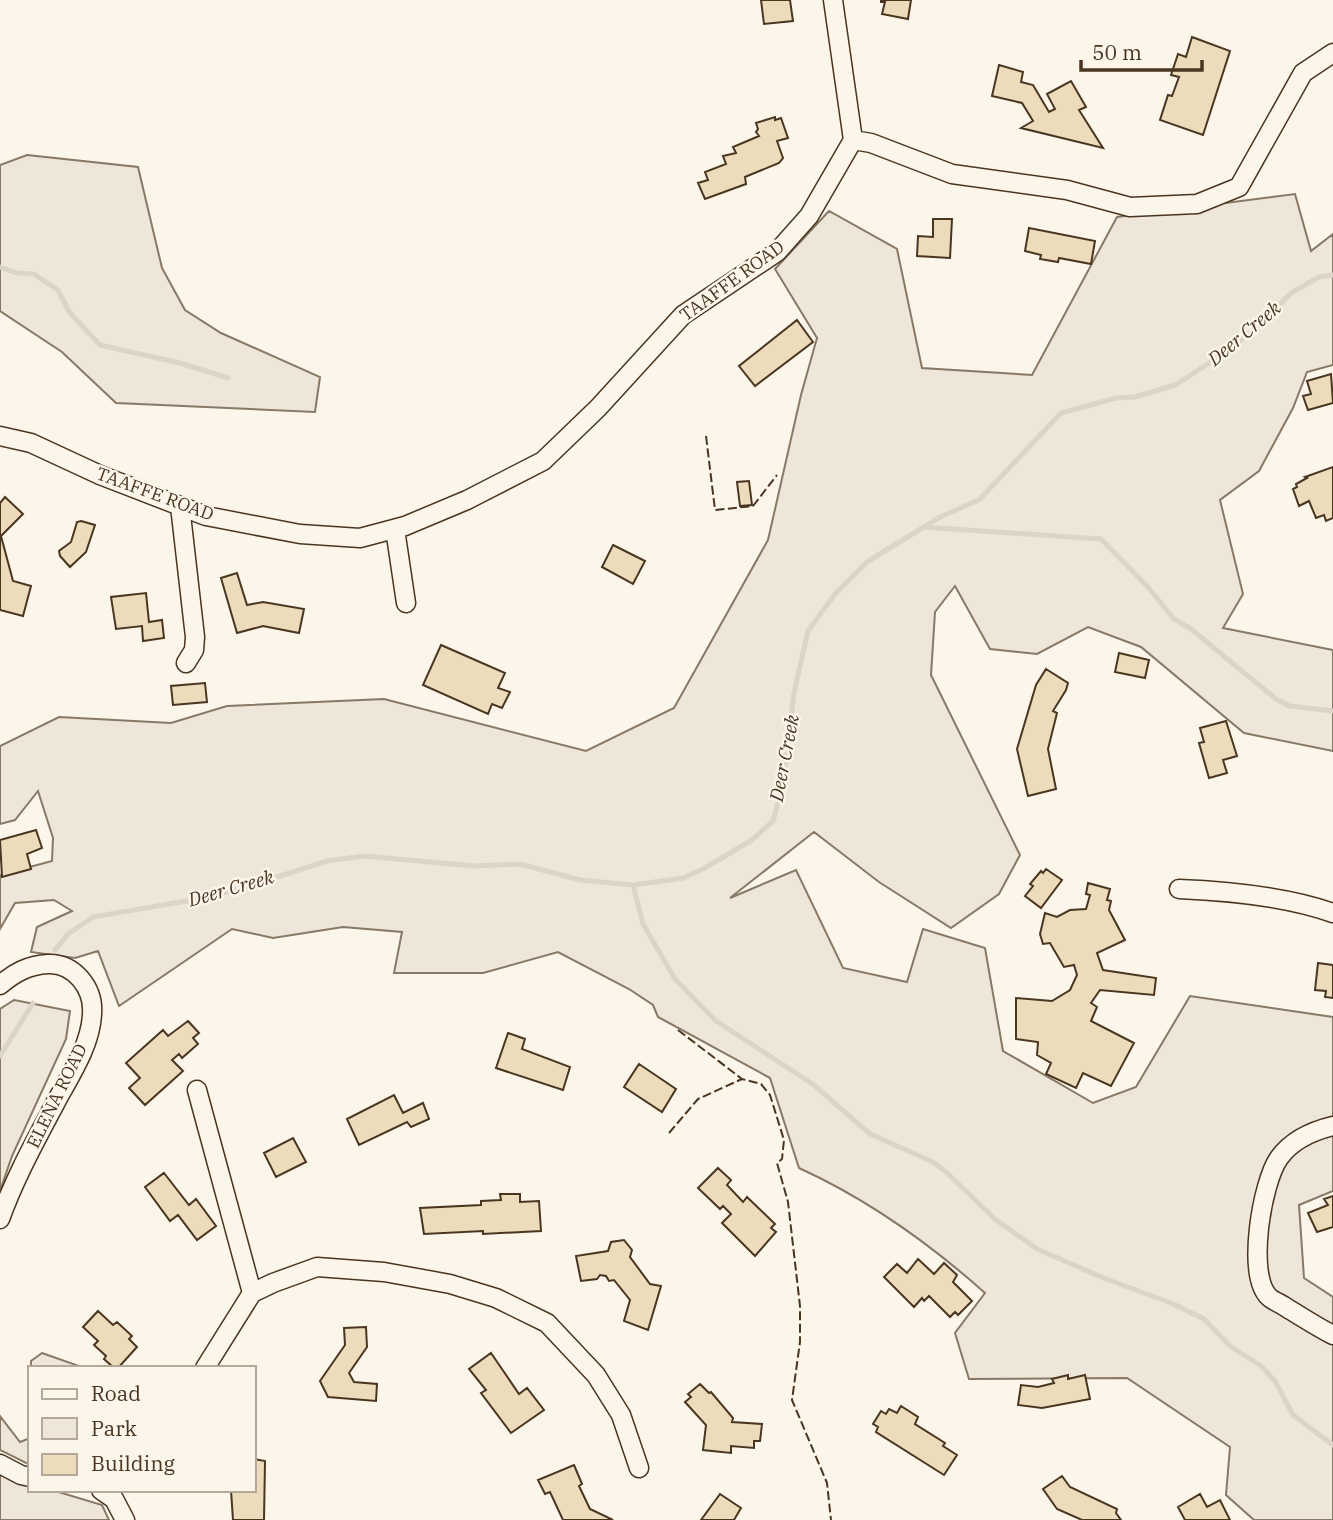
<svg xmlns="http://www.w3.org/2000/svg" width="1333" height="1520" font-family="'IBM Plex Serif',serif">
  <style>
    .green { fill: #ede6d9; stroke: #887966; stroke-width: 2 }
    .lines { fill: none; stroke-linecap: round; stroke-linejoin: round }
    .stream { stroke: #dcd4c6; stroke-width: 5 }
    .building { fill: #ecdcbc; stroke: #4a3520; stroke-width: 2 }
    .minor-casing { stroke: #4a3520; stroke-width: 21 }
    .minor { stroke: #fbf6e9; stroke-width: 18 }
    .fence { stroke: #4a3520; stroke-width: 2; stroke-dasharray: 9 3.5; stroke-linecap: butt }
    .labels { text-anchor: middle; stroke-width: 5; stroke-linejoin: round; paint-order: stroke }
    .street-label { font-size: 18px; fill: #4a3520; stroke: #fbf6e9 }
    .water-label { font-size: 19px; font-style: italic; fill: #4a3520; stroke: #fbf6e9 }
  </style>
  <rect width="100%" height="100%" fill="#fbf6e9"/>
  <!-- green -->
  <path class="green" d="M27 155 138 167 162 268 185 310 221 333 320 377 315 412 116 403 62 352 0 311V165Z
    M1295 194 1311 251 1333 234V365L1307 372 1293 408 1259 471 1220 500 1243 594 1223 628 1333 650V751L1244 733 1141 647 1088 627 1037 654 990 649 955 586 935 612 931 675 1020 855 999 894 951 928 879 882 814 832 730 898 796 870 843 968 907 982 923 929 985 948 1003 1051 1093 1103 1136 1087 1190 996 1333 1017V1191L1299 1205 1304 1278 1333 1297V1520H1254L1226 1495 1230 1447 1127 1378 969 1379 955 1333 985 1293C929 1243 867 1199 799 1168L770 1078 658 1017 653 1005 629 989 558 952 483 973H394L402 932 343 927 273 938 232 929 119 1006 98 951 75 958 31 952 37 927 72 911 54 900 15 903 0 929V875L52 861 53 838 38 791 15 820 0 824V746L59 717 171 723 227 706 384 699 586 751 674 708 768 540 801 395 817 338 775 269 829 211 897 249 922 368 1032 375 1117 217Z
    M14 1000 70 1011 66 1039 12 1156 0 1191V1009Z
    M42 1353 79 1366 81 1368H31V1361Z
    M0 1416 20 1442 30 1438V1465L0 1450Z
    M0 1475 30 1484V1490H52L102 1505 109 1520H0Z"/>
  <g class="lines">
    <!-- stream -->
    <path class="stream" d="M0 267 17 273 34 274 58 290 70 313 100 345 180 363 228 378
      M923 527 1101 539 1147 586 1174 619 1191 629 1276 699 1289 706 1333 711
      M633 885 643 924 675 979 716 1021 814 1085 870 1134 933 1162 946 1172 996 1220 1037 1249 1106 1279 1171 1303 1204 1319 1230 1346 1261 1366 1275 1381 1293 1415 1333 1445
      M55 950 68 934 93 917 193 900 236 890 327 861 364 856 474 866 520 864 580 880 633 885 683 878 703 869 752 840 773 821 783 784 794 693 808 631 835 594 867 562 940 517 979 500 1061 413 1116 398 1135 397 1175 385 1225 353 1264 321 1291 293 1319 277 1333 275
      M0 1056 33 1003"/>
  </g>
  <!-- building -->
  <path class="building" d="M761 0H790L793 21 764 24Z
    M881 0H911L908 19 882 14 885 2H881Z
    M1192 37 1230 51 1203 135 1160 120 1168 95 1172 96 1179 77 1171 75 1178 54 1186 57Z
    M999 65 1023 72 1021 82 1033 85 1049 112 1055 109 1047 94 1071 81 1086 107 1079 110 1103 148 1021 128 1033 121 1022 103 992 96Z
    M775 117V120L781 118 788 138 777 141 783 158 779 163 745 177 746 184 705 199 698 183 708 180 705 172 726 164 723 156 736 153 733 147 759 136 756 132 758 129 756 123Z
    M933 219H952L950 258 917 256 918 236 933 237Z
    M1029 228 1095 241 1091 264 1059 258 1058 262 1040 259 1041 255 1025 251Z
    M797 320 813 342 755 386 739 366Z
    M1331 374 1333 403 1308 410 1303 396 1311 394 1307 381Z
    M1333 467V518L1326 521 1324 515 1316 518 1309 501 1299 506 1293 489 1297 487 1296 484 1307 478 1305 477Z
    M749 481 752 505 740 506 737 482Z
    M5 497 23 514 1 536 13 581 31 586 23 616 0 610V503Z
    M81 521 95 525 86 552 70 567 60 556 59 551 71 542 77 522Z
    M613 545 645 561 633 584 602 567Z
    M237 573 247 605 263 602 304 609 299 633 263 626 237 633 221 578Z
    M146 593 149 622 162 620 164 638 143 641 142 626 116 629 111 597Z
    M441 645 505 673 498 688 510 692 502 708 492 704 488 714 423 685Z
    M1119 653 1149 660 1145 678 1115 672Z
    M1046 669 1068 683 1066 690 1053 711 1057 713 1048 749 1056 789 1028 796 1017 749 1036 685Z
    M205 683 207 702 173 705 171 686Z
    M1226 721 1237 756 1223 760 1227 773 1209 778 1199 743 1204 742 1200 728Z
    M36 830 42 848 27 854 31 869 2 877 0 840Z
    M1046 869 1062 880 1041 908 1025 896 1033 886 1030 884 1041 871 1043 873Z
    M1088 883 1110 889 1107 900 1111 901 1109 910 1125 940 1097 953 1103 970 1156 978 1154 995 1100 990 1091 1003 1097 1007 1091 1021 1134 1043 1111 1086 1083 1073 1076 1088 1046 1074 1051 1063 1037 1055 1038 1042 1016 1039V998L1052 1001 1070 990 1077 975 1074 965 1064 967 1050 943 1043 944 1040 934 1045 913 1057 917 1070 910 1086 909 1090 895 1086 894Z
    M1318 963 1333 965V998L1325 997 1326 991 1315 990Z
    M188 1021 199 1033 193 1038 198 1044 182 1058 179 1054 172 1060 183 1071 145 1105 129 1088 140 1078 126 1063 163 1030 168 1036Z
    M508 1033 525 1039 522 1049 570 1067 563 1090 496 1068Z
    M639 1064 676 1089 662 1112 624 1087Z
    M394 1095 403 1113 423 1103 429 1119 411 1127 407 1122 359 1145 347 1119Z
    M293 1138 306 1162 276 1177 264 1153Z
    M718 1168 731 1180 727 1185 743 1202 747 1197 775 1224 771 1228 776 1232 755 1256 722 1223 731 1214 723 1206 720 1209 698 1188Z
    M164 1173 189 1205 196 1199 216 1226 197 1240 178 1215 170 1221 145 1187Z
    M500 1194H520V1202L539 1201 541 1231 483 1234V1231L424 1234 420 1208 481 1205V1201L501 1200Z
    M1333 1196V1227L1317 1232 1308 1213 1328 1205 1324 1199Z
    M624 1240 632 1250 630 1257 650 1284 661 1286 648 1330 624 1321 630 1300 614 1280 609 1281 606 1276 600 1275 597 1279 581 1281 576 1256 608 1251 611 1242Z
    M918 1259 934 1274 944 1263 957 1275 953 1282 972 1301 958 1315 955 1312 950 1317 929 1296 924 1301 922 1298 914 1307 884 1277 897 1264 907 1273Z
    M98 1311 113 1325 117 1322 132 1336 129 1339 137 1347 118 1368H114L104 1359 106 1356 94 1345 98 1341 83 1327Z
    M366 1327 367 1347 349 1373 354 1382 377 1384 376 1401 328 1397 320 1381 345 1345 344 1328Z
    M491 1353 519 1394 527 1388 544 1410 511 1433 481 1393 486 1390 469 1369Z
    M1068 1375V1379L1085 1375 1090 1399 1042 1408 1018 1405 1021 1385 1038 1387 1054 1383 1052 1379Z
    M700 1384 709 1393 711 1392 733 1418 732 1422 762 1424 760 1441H754V1448L731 1446V1453L703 1450 706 1425 685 1402 691 1397 688 1394Z
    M901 1406 918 1417 915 1424 945 1443 943 1446 957 1455 944 1475 876 1432 878 1427 873 1424 881 1411 886 1414 889 1409 897 1413Z
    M254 1459 265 1461 264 1520H233L231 1490H254Z
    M574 1465 582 1484 579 1486 590 1509 613 1520H563L550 1492 545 1494 538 1480Z
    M1062 1476 1070 1487 1117 1509 1116 1513 1121 1520H1082L1057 1509 1043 1489Z
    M720 1494 741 1508 734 1520H701Z
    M1200 1494 1207 1507 1220 1500 1230 1520H1185L1178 1507Z"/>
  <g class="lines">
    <!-- minor casing -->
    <g class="minor-casing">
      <path id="minor" d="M833 0 853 140
        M0 436 31 443 100 475 206 516 300 534 360 538 405 526 467 500 543 461 598 408 683 315 777 252 809 216 853 140 871 143 952 174 1067 190 1130 207 1197 204 1239 187 1303 73 1333 53
        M180 506 195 637 194 650 186 663
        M395 529 406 603
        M1179 889C1227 891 1288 897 1333 913
        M0 985C14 973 28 965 48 964 74 963 94 988 92 1014 91 1043 72 1073 58 1098 37 1138 15 1177 0 1219
        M197 1090 252 1293
        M1333 1126C1312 1131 1292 1140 1279 1158 1262 1182 1246 1275 1269 1297 1273 1301 1282 1304 1287 1308 1302 1317 1317 1327 1333 1335
        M205 1368 252 1293 273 1283 317 1267 384 1272 450 1284 496 1298 547 1323 596 1375 621 1415 639 1468
        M0 1464 21 1475 30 1477
        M101 1490 114 1499 125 1520"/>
    </g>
    <!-- minor -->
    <use href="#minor" class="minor"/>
    <!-- fence -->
    <path class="fence" d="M706 436 715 510 753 506 777 475
      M678 1030 742 1079
      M669 1133 698 1099 742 1079 761 1084 770 1095 784 1140 782 1159 777 1163 788 1202 800 1306V1342L792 1400 827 1483 831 1520"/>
  </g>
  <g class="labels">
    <!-- street labels -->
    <g class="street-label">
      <text transform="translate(732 281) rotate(-36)" y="6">TAAFFE ROAD</text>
      <text transform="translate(155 494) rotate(20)" y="6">TAAFFE ROAD</text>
      <text transform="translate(57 1096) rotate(-64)" y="6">ELENA ROAD</text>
    </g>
    <!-- water labels -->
    <g class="water-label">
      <text transform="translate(1244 333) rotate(-40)" y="7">Deer Creek</text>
      <text transform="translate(784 758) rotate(-79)" y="7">Deer Creek</text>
      <text transform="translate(231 888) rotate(-16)" y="7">Deer Creek</text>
    </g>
  </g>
  <!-- legend -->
  <rect x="28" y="1366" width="228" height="126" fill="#fbf6e9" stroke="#b4a999" stroke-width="2"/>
  <rect x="42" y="1389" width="35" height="10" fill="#fbf6e9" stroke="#b4a999" stroke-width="2"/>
  <text x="91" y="1401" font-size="21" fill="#4a3520">Road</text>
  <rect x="42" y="1418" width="35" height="21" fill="#ede6d9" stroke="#b4a999" stroke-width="2"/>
  <text x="91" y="1436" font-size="21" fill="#4a3520">Park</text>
  <rect x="42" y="1454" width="35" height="21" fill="#ecdcbc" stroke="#b4a999" stroke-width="2"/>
  <text x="91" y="1471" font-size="21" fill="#4a3520">Building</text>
  <!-- scale -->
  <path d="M1081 60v10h121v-10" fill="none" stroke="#4a3520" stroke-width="3.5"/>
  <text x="1092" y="60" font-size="21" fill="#4a3520" stroke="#fbf6e9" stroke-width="5" paint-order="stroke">50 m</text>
</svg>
